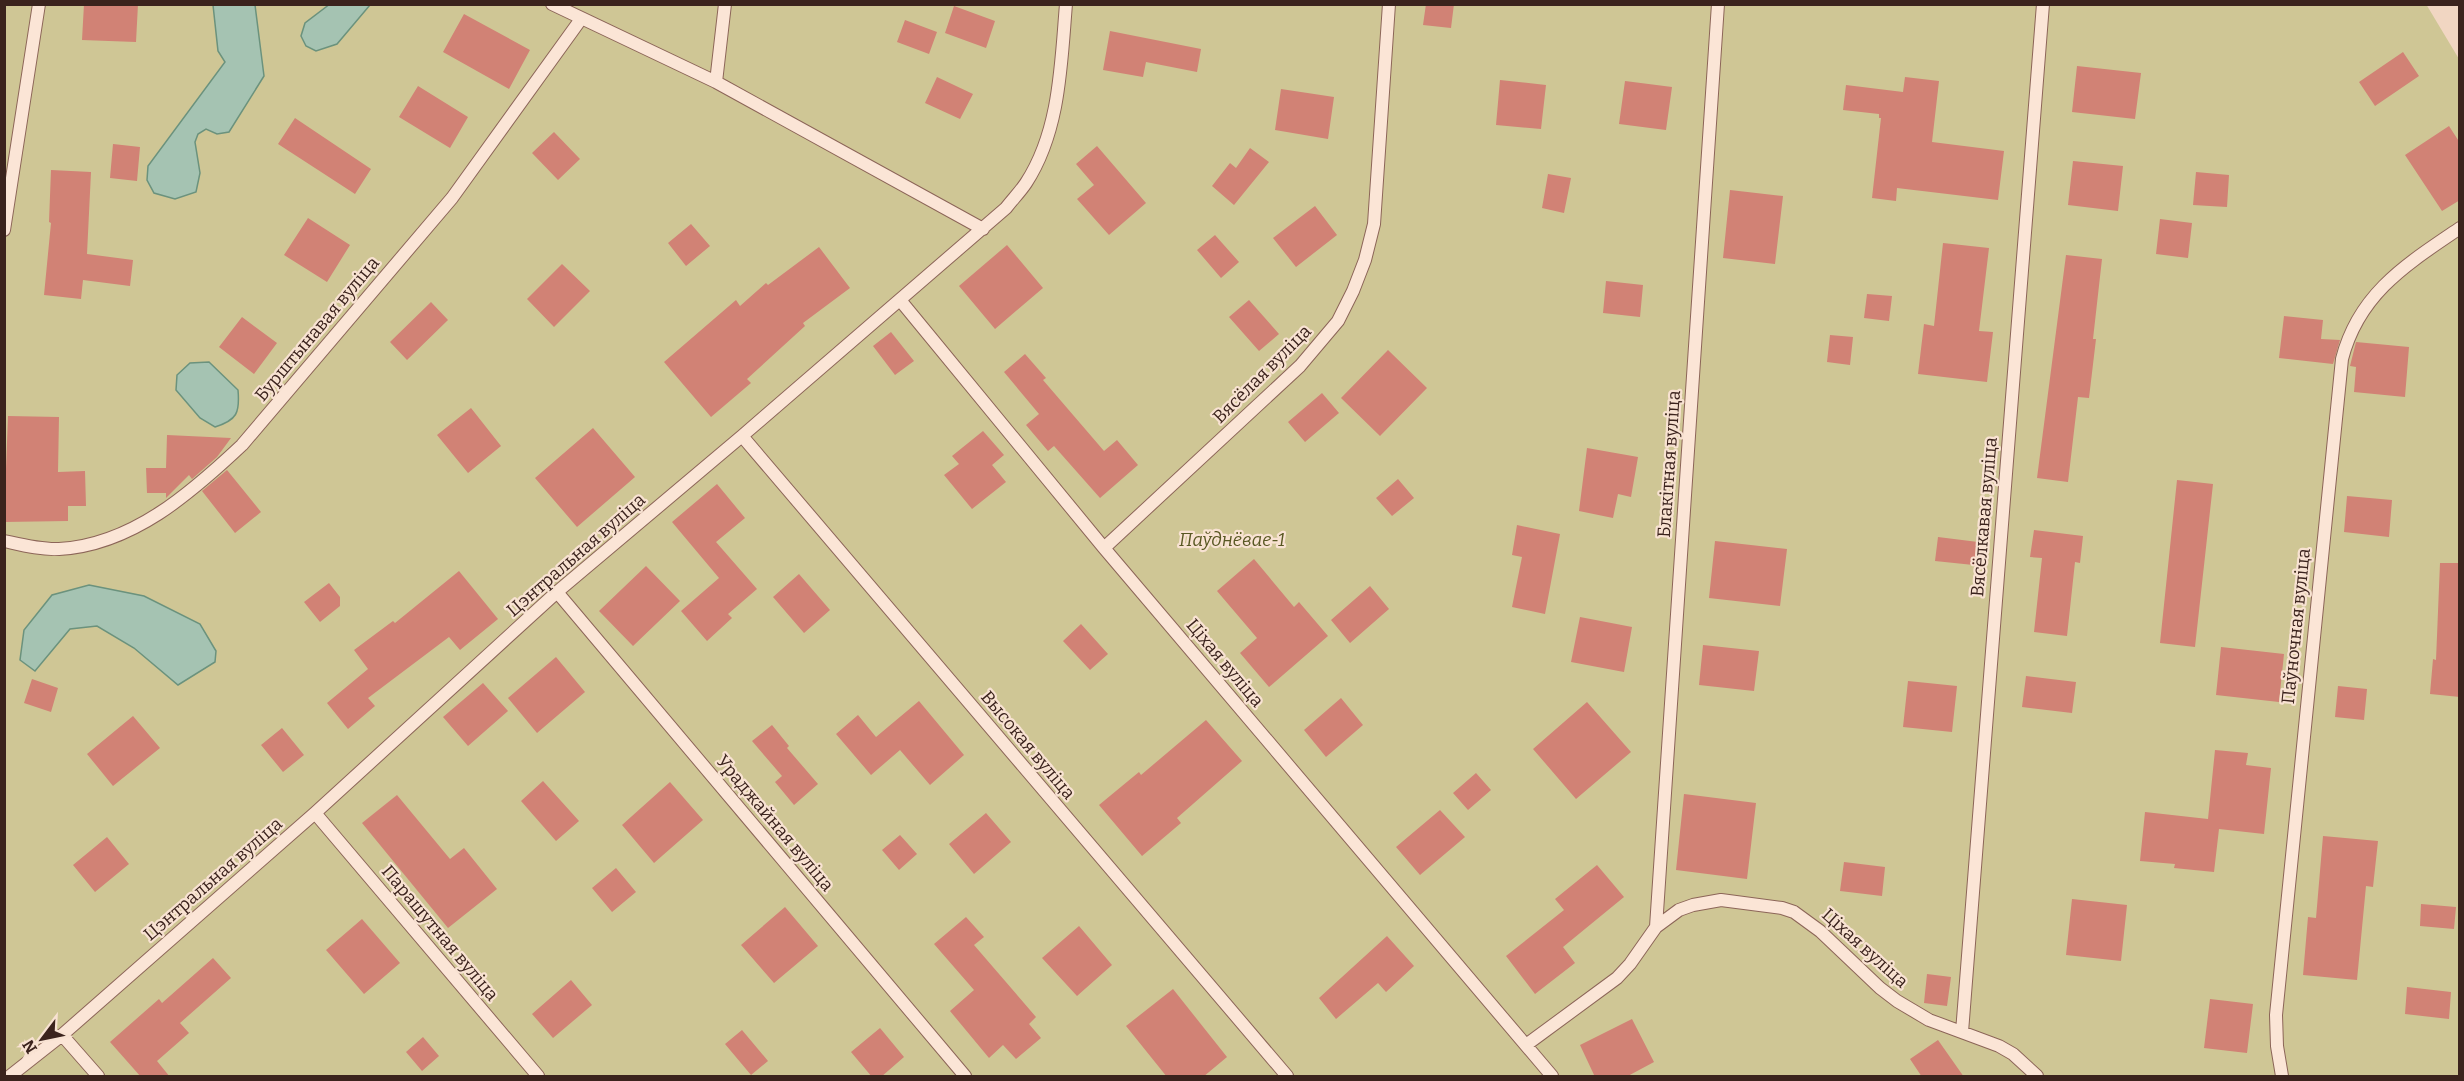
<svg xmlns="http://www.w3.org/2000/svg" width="2464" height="1081" font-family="Bitter,serif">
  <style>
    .green { fill: #cfc695 }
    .water { fill: #a5c3b2; stroke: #6b927d; stroke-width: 1.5 }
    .building { fill: #d18275 }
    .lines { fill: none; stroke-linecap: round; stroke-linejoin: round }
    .lane-casing { stroke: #8c6558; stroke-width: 14 }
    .lane { stroke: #fbe5d6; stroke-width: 12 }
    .labels { text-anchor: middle; stroke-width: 4.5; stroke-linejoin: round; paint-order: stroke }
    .street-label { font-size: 18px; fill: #3b231d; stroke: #f8e2d2 }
    .park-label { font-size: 18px; font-style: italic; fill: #585722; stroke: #f8e2d2 }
  </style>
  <rect width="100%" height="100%" fill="#f1d6c2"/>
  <!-- green -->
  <path class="green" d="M2426 4 2459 59V1076H5V5Z"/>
  <!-- water -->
  <path class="water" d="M330 4 370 5 337 44 316 51 306 46 301 36 305 23Z
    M213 5H255L264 76 229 132 217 134 206 129 198 134 195 142 200 173 196 192 175 199 154 193 147 180 148 166 225 62 218 51Z
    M209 362 238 390C240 413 237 420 215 427L200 418 176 390 177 375 190 363Z
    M89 585 144 596 200 624 216 651 215 662 178 685 134 648 97 626 70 629 35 671 20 660 24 630 52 595Z"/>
  <!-- building -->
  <path class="building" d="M84 4H138L136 42 82 40Z
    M1426 4H1454L1451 28 1423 25Z
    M954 6 995 21 986 48 945 33Z
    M464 14 530 50 509 89 443 52Z
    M905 20 937 32 929 54 897 42Z
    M1110 31 1201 49 1197 72 1146 62 1143 77 1103 70Z
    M2403 52 2419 76 2375 106 2359 82Z
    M2077 66 2141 73 2135 119 2072 112Z
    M937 77 973 94 960 119 925 103Z
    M1905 77 1939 81 1932 142 2004 151 1998 200 1897 188 1896 201 1872 198 1881 118H1879V114L1843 110 1846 85 1903 92Z
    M1500 80 1546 85 1541 129 1496 125Z
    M1625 81 1672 87 1666 130 1619 124Z
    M418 86 468 117 450 148 399 117Z
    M1281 89 1334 97 1328 139 1275 130Z
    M295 118 371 169 355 194 278 144Z
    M2449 126 2460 143V200L2442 211 2405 155Z
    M554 132 580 159 558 180 532 153Z
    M113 144 140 147 137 181 110 178Z
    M1097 146 1146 203 1109 235 1077 199 1094 185 1076 164Z
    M1250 148 1269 162 1234 205 1212 186 1230 163 1236 168Z
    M2073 161 2123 166 2118 211 2068 205Z
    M51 170 91 172 87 254 133 260 130 286 83 280 81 299 44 295 51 223 49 222Z
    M2196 172 2229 175 2227 207 2193 205Z
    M1548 174 1571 178 1564 213 1542 208Z
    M1730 190 1783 196 1775 264 1723 258Z
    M1315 206 1337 235 1296 267 1273 238Z
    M308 218 350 245 327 282 284 255Z
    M2160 219 2192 223 2188 258 2156 254Z
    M691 224 710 246 686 266 668 243Z
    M1215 235 1239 262 1221 278 1197 250Z
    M1943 243 1989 248 1979 331 1993 332 1987 382 1918 374 1924 324 1934 326Z
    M1007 245 1043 288 995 329 959 286Z
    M819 247 850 288 803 323 805 326 747 379 751 383 711 417 664 362 736 300 740 306 766 283 768 285Z
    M2066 255 2102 259 2093 339H2096L2089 398 2078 397 2068 482 2037 478Z
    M562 264 590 291 554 327 527 299Z
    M1606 281 1643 285 1640 317 1603 313Z
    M1867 294 1892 296 1889 321 1864 318Z
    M1249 300 1279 334 1259 351 1229 317Z
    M431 302 448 320 407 360 390 342Z
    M2284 316 2323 320 2321 339 2340 340 2333 364 2279 358Z
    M242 317 277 343 254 374 219 347Z
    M891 332 914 361 895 375 873 346Z
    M1830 335 1853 337 1850 365 1827 362Z
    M2356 342 2409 347 2405 397 2354 392 2356 367 2350 366Z
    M1388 350 1427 388 1380 436 1341 398Z
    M1025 354 1046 378 1043 380 1104 451 1117 440 1138 465 1100 498 1054 446 1048 451 1026 425 1039 414 1004 372Z
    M1322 393 1339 413 1305 442 1288 422Z
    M471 408 501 446 468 473 437 435Z
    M8 416 59 417 58 472 85 471 86 506H68V521L4 522Z
    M593 428 635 477 577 527 535 478Z
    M983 431 1004 455 992 465 1006 482 972 509 944 475 959 464 952 456Z
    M167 435 231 438 217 457 192 479 189 475 166 498V493H147L146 468H166Z
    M1587 448 1638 457 1631 497 1618 494 1613 518 1579 511Z
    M227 470 261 512 235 533 202 491Z
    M1398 479 1414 498 1392 516 1376 498Z
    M2177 480 2213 484 2195 647 2160 643Z
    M717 484 745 518 716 542 757 589 728 614 732 618 707 641 681 611 719 578 672 522Z
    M2347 496 2392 500 2389 537 2344 532Z
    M1517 525 1560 534 1545 614 1512 607 1522 557 1512 555Z
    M2034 530 2083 536 2080 563 2075 562 2067 636 2034 632 2042 558 2030 557Z
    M1938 537 1986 543 1983 566 1935 561Z
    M1715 541 1787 549 1780 606 1709 598Z
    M1254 559 1294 607 1299 602 1328 636 1269 687 1240 653 1257 638 1217 591Z
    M2440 563H2460V697L2430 694 2433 659 2436 660Z
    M646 566 680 601 633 646 599 611Z
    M459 571 498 619 460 650 449 637 368 698 375 706 348 729 327 703 368 669 354 650 393 621 395 623Z
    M799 574 830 610 804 633 773 597Z
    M329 583 340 597V606L320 622 304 602Z
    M1370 586 1389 609 1350 643 1331 620Z
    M1580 617 1632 627 1624 672 1571 662Z
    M1081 624 1108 654 1090 670 1063 641Z
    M1703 645 1759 651 1754 691 1699 685Z
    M2221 647 2284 654 2279 702 2216 695Z
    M556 657 585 692 537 733 508 698Z
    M2026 676 2076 682 2072 713 2022 707Z
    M32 679 58 688 51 712 24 703Z
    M1908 681 1957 686 1952 732 1903 727Z
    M483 683 508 711 468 746 443 717Z
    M2338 686 2367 689 2364 720 2335 717Z
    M1341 698 1363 725 1326 757 1304 730Z
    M919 701 964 755 930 785 900 750 871 775 836 734 858 715 876 737Z
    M1587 702 1631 752 1576 799 1533 749Z
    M133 716 160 748 113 786 87 754Z
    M1206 720 1242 761 1177 818 1181 823 1142 856 1099 805 1139 772 1141 775Z
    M772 725 789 746 787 748 818 784 794 805 775 782 782 776 752 741Z
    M282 728 304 755 283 772 261 745Z
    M2215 750 2248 753 2246 765 2271 768 2264 834 2219 829 2214 872 2174 868 2175 864 2140 861 2145 812 2208 819Z
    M1476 773 1491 790 1468 810 1453 793Z
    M543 781 579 821 556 841 521 801Z
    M670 782 703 820 654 863 622 825Z
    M1684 794 1756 803 1747 879 1676 870Z
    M397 795 450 859 464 848 497 889 448 928 362 823Z
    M1440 810 1465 837 1420 875 1396 847Z
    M986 813 1011 842 974 874 949 844Z
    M900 835 917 854 899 870 882 850Z
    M2323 836 2378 841 2373 887 2366 886 2357 980 2303 975 2308 917 2316 918Z
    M107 837 129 864 95 892 73 865Z
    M1844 862 1885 867 1882 896 1840 891Z
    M1597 865 1624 897 1563 947 1575 963 1535 994 1506 956 1564 910 1555 899Z
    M616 868 636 892 612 912 592 888Z
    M2072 899 2127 905 2121 961 2066 955Z
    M2421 904 2456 907 2454 929 2420 926Z
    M785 907 818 946 774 983 741 945Z
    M966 917 984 937 974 945 1036 1017 1029 1024 1041 1038 1016 1059 1003 1045 989 1058 950 1011 974 990 934 944Z
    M362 919 400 963 364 994 326 950Z
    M1079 926 1112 965 1077 996 1042 958Z
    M1387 936 1414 966 1386 992 1378 983 1336 1019 1319 998Z
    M213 958 231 978 180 1023 189 1033 157 1061 170 1077H141L110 1042 159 999 162 1003Z
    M1927 974 1951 977 1947 1006 1924 1003Z
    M571 980 592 1005 553 1038 532 1014Z
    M2407 987 2451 992 2449 1019 2405 1014Z
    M1173 989 1227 1057 1203 1077H1167L1126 1026Z
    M2210 999 2253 1004 2247 1053 2204 1048Z
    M1632 1019 1654 1062 1626 1077H1595L1580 1045Z
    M880 1028 904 1057 881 1077H872L851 1052Z
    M742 1030 768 1061 751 1075 725 1044Z
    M423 1037 439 1056 422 1071 406 1052Z
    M1938 1040 1964 1077H1922L1910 1059Z"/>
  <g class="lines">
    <!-- lane casing -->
    <g class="lane-casing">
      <path id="lane" d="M552 4 716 82 983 229
        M716 82 725 4
        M4 230 39 4
        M900 300 1104 548 1552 1076
        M742 436 1287 1076
        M4 541C22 545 41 550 59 549 132 545 191 493 242 445L452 198 581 19
        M1104 548 1300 366 1338 321 1353 291 1365 260 1374 224 1389 4
        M557 592 965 1076
        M315 813 538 1076
        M1656 927 1718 4
        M1962 1032 2043 4
        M62 1035 98 1076
        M1526 1045 1617 978 1630 964 1656 927 1679 910 1693 905 1721 900 1782 908 1794 912 1820 931 1880 988 1897 1001 1929 1020 1999 1046 2013 1054 2037 1076
        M10 1076 62 1035 315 813 557 592 742 436 1006 208C1012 200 1020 192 1026 183 1060 131 1061 64 1066 4
        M2282 1076 2277 1046 2276 1015 2342 359C2359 293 2407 264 2460 228"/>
    </g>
    <!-- lane -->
    <use href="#lane" class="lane"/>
  </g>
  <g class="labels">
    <!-- street labels -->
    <g class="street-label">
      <text transform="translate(317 329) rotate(-50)" y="6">Бурштынавая вуліца</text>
      <text transform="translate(1262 374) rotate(-45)" y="6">Вясёлая вуліца</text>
      <text transform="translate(1669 464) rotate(-86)" y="6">Блакітная вуліца</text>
      <text transform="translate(1984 517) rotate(-85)" y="6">Вясёлкавая вуліца</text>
      <text transform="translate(576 555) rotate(-41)" y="6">Цэнтральная вуліца</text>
      <text transform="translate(2296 626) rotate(-84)" y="6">Паўночная вуліца</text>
      <text transform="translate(1225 663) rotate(50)" y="6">Ціхая вуліца</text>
      <text transform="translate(1028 745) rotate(50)" y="6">Высокая вуліца</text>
      <text transform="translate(775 823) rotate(50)" y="6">Ураджайная вуліца</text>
      <text transform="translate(213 879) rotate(-41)" y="6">Цэнтральная вуліца</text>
      <text transform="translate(440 933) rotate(50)" y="6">Парашутная вуліца</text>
      <text transform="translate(1865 948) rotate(42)" y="6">Ціхая вуліца</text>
    </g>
    <!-- park labels -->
    <g class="park-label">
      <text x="1232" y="546">Паўднёвае-1</text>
    </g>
  </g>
  <!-- border -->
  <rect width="2464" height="1081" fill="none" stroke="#3b231d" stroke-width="12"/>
  <!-- north arrow -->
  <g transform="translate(42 1039) rotate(238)" stroke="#f8e2d2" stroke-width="4.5" paint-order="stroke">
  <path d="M0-4.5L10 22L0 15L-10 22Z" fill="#3b231d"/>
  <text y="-9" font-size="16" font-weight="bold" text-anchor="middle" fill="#3b231d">N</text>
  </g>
</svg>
